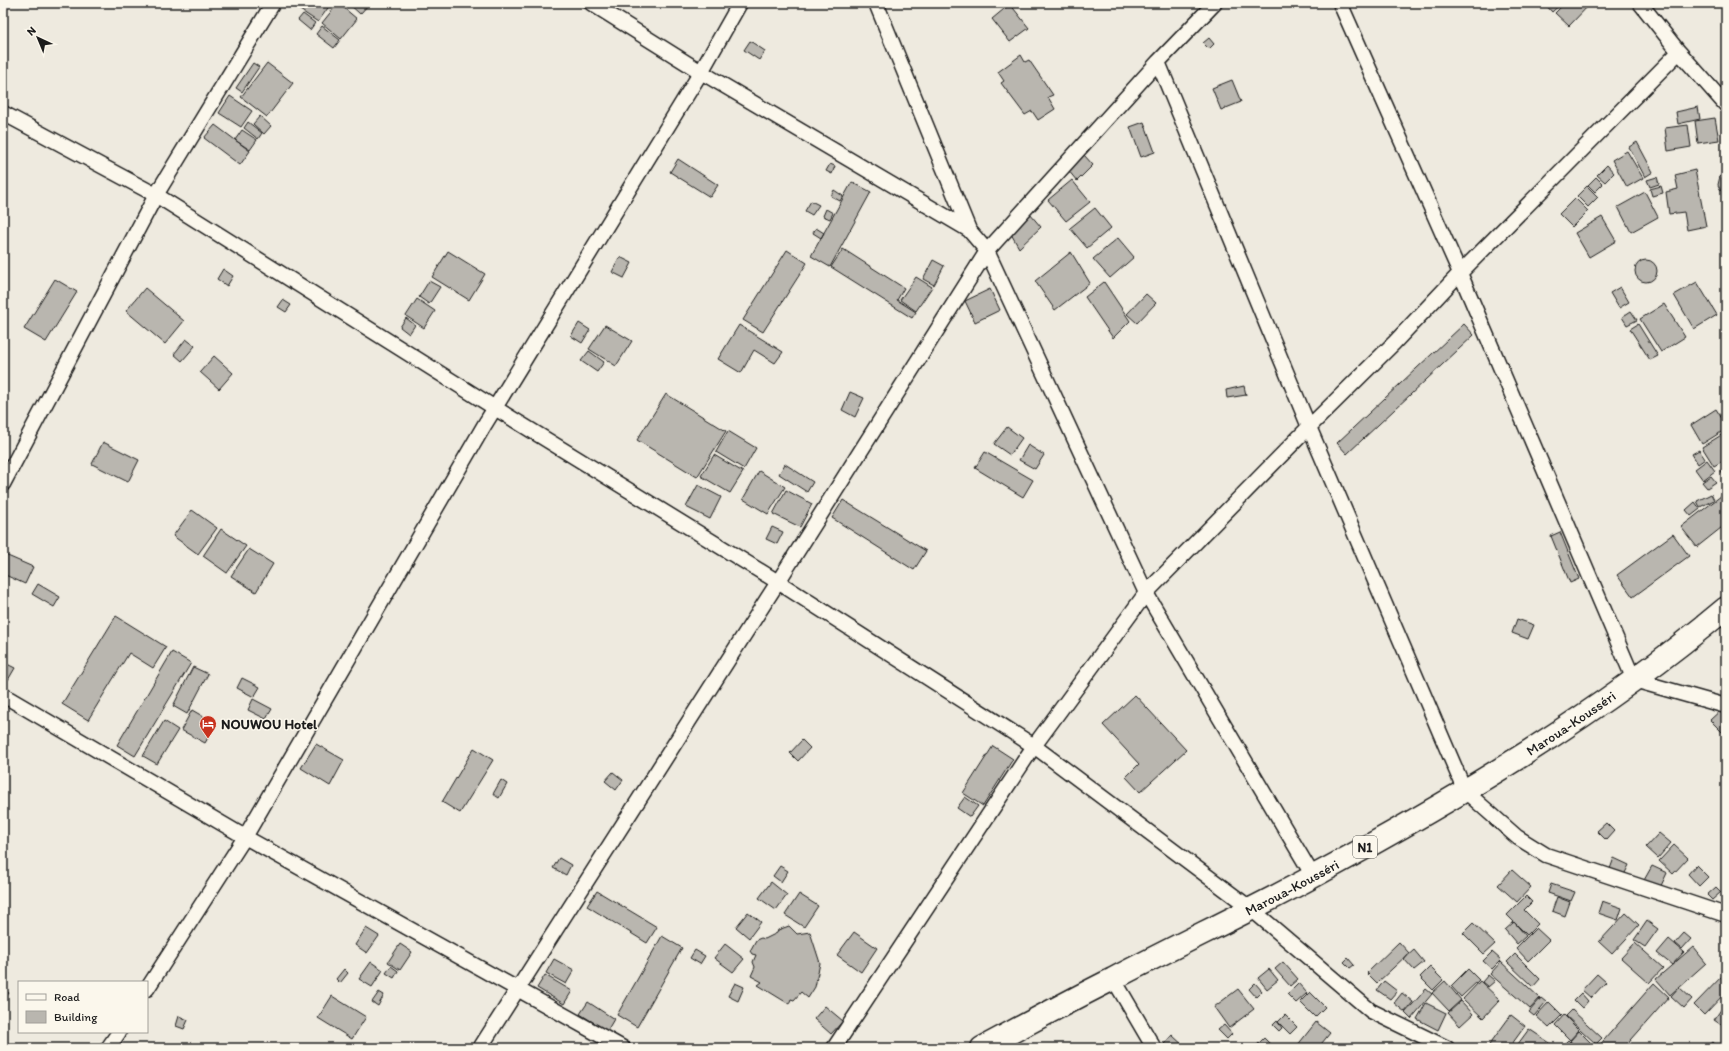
<svg xmlns="http://www.w3.org/2000/svg" width="1729" height="1051" font-family="Itim,sans-serif">
  <style>
    .building { fill: #b9b6af; stroke: #1c1c1c }
    .lines { fill: none; stroke-linecap: round; stroke-linejoin: round }
    .minor-casing { stroke: #1c1c1c; stroke-width: 17 }
    .trunk-casing { stroke: #1c1c1c; stroke-width: 25 }
    .minor { stroke: #fbf7ec; stroke-width: 14 }
    .trunk { stroke: #fbf7ec; stroke-width: 22 }
    .labels { text-anchor: middle; stroke-width: 3; stroke-linejoin: round; paint-order: stroke }
    .shield { fill: #fbf7ec; stroke: #5f5e5a; stroke-width: 1 }
    .shield-label { font-size: 13px; font-weight: bold; fill: #1c1c1c }
    .street-label { font-size: 14px; fill: #1c1c1c; stroke: #fbf7ec }
    .poi-label { font-size: 14px; font-weight: bold; fill: #1c1c1c; stroke: #fbf7ec; text-anchor: start }
  </style>
  <rect width="100%" height="100%" fill="#eeeadf"/>
  <filter id="ink" filterUnits="userSpaceOnUse"><feTurbulence type="fractalNoise" baseFrequency=".025" numOctaves="2"/><feDisplacementMap in="SourceGraphic" scale="8" xChannelSelector="R" yChannelSelector="G"/><feConvolveMatrix kernelMatrix="1 2 1 2 8 2 1 2 1" color-interpolation-filters="sRGB"/></filter>
  <g filter="url(#ink)">
    <!-- building -->
    <path class="building" d="M296 3H328L330 5 318 22 294 6Z
      M338 3 357 19 341 39 322 23Z
      M348 3H370L360 14Z
      M1546 3H1562L1552 12 1545 4Z
      M1565 3H1591L1569 26 1555 13Z
      M1010 4 1029 28 1010 42 992 19Z
      M303 14 315 23 310 30 298 20Z
      M322 26 340 40 334 48 316 34Z
      M1209 38 1214 44 1209 49 1203 43Z
      M750 41 765 51 759 60 744 50Z
      M1021 55 1025 62 1029 60 1053 95 1048 97 1055 109 1038 120 1032 111 1025 115 1001 83 1004 81 998 72Z
      M253 63 259 67 242 92 236 88Z
      M267 63 293 83 267 117 241 97Z
      M1232 80 1241 102 1221 110 1212 88Z
      M230 96 252 111 241 127 219 113Z
      M1698 107 1700 119 1678 124 1676 112Z
      M260 116 271 126 264 134 253 124Z
      M1715 118 1719 140 1698 143 1695 121Z
      M248 122 262 133 258 139 244 128Z
      M1144 122 1155 152 1141 157 1130 127Z
      M215 125 250 151 240 165 204 138Z
      M1688 125 1691 147 1668 151 1665 128Z
      M242 130 257 140 250 150 235 140Z
      M1637 142 1653 172 1645 177 1629 147Z
      M1627 151 1643 178 1627 187 1612 160Z
      M1084 155 1093 165 1077 181 1068 170Z
      M678 159 718 185 710 197 670 172Z
      M830 164 835 166 832 174 826 171Z
      M1607 165 1614 173 1605 182 1597 175Z
      M1695 170 1706 226 1687 230 1684 212 1669 214 1666 192 1678 189 1675 175Z
      M1726 172V193L1720 189 1718 185 1720 176Z
      M1596 177 1603 184 1595 192 1588 185Z
      M1657 177 1659 184 1650 187 1647 180Z
      M1072 180 1090 202 1066 221 1048 200Z
      M852 182 871 192 830 267 811 256Z
      M1587 186 1598 197 1588 207 1577 196Z
      M1661 186 1663 193 1652 196 1650 189Z
      M834 190 843 196 840 201 831 196Z
      M1645 192 1658 217 1631 232 1618 207Z
      M1575 198 1588 211 1572 227 1559 214Z
      M811 201 819 205 812 215 805 211Z
      M1095 208 1111 228 1087 248 1070 228Z
      M826 209 833 213 830 219 823 216Z
      M1030 214 1041 227 1019 248 1011 234Z
      M1602 217 1616 241 1589 257 1575 233Z
      M816 228 824 233 821 238 813 233Z
      M1118 238 1134 257 1110 278 1093 259Z
      M843 249 904 288 897 300 916 312 912 318 831 267Z
      M787 250 807 263 763 332 743 320Z
      M448 251 485 274 469 300 432 277Z
      M1071 252 1090 283 1055 310 1035 281Z
      M620 257 632 263 624 278 612 272Z
      M933 260 944 266 934 285 923 279Z
      M1635 271a11 11 0 1 1 22 0a11 11 0 1 1-22 0Z
      M223 269 233 276 227 286 217 279Z
      M916 277 932 287 916 311 900 300Z
      M55 279 77 292 46 342 24 329Z
      M429 281 440 287 429 304 419 297Z
      M1104 282 1130 321 1113 338 1085 297Z
      M1697 282 1717 315 1694 329 1674 295Z
      M1620 287 1629 302 1619 308 1610 293Z
      M145 288 184 321 165 344 126 311Z
      M990 289 1000 310 975 322 965 301Z
      M1146 294 1156 303 1137 323 1127 314Z
      M417 299 435 311 424 328 406 316Z
      M283 300 291 305 286 312 278 307Z
      M1664 304 1685 337 1661 352 1640 319Z
      M1631 311 1637 320 1627 325 1622 317Z
      M406 318 415 325 409 334 400 327Z
      M579 323 590 330 582 343 571 336Z
      M1464 324 1474 335 1347 454 1337 443Z
      M1638 324 1658 356 1650 360 1630 329Z
      M605 325 632 341 616 366 589 349Z
      M739 325 783 352 775 363 754 350 741 373 718 359Z
      M186 339 195 346 182 361 174 354Z
      M589 351 604 362 597 372 581 361Z
      M214 356 233 373 219 389 200 372Z
      M1244 386 1246 395 1227 398 1226 390Z
      M850 392 864 398 855 417 842 410Z
      M666 394 726 431 697 477 637 440Z
      M1716 409 1726 425V429L1702 444 1691 425Z
      M1007 427 1022 438 1010 455 994 444Z
      M728 431 756 448 744 469 716 452Z
      M1723 434 1726 439V459L1714 466 1702 447Z
      M103 442 139 460 128 482 92 464Z
      M1028 445 1044 455 1035 469 1019 460Z
      M1699 450 1705 459 1698 464 1692 454Z
      M985 452 1033 480 1023 497 975 468Z
      M714 455 743 472 730 493 701 476Z
      M1707 460 1715 471 1703 480 1695 469Z
      M785 464 813 482 807 492 779 474Z
      M1726 468V478L1721 471Z
      M759 471 785 487 768 514 743 499Z
      M1711 476 1716 482 1707 488 1702 482Z
      M698 485 721 497 710 519 686 507Z
      M786 490 812 504 800 527 773 514Z
      M1726 492V524L1697 547 1681 527Z
      M1711 494 1714 500 1700 507 1697 501Z
      M843 500 926 551 914 570 832 518Z
      M1695 502 1700 509 1691 516 1686 510Z
      M192 510 217 528 198 554 173 536Z
      M772 527 783 532 777 544 766 539Z
      M221 529 246 546 227 573 203 556Z
      M1560 532 1579 579 1570 583 1551 536Z
      M1673 534 1689 556 1633 597 1617 575Z
      M249 549 273 564 256 592 231 576Z
      M3 554 33 567 25 584 3 574Z
      M38 584 60 597 54 607 32 594Z
      M116 616 166 647 153 668 129 653 88 720 62 704Z
      M1517 619 1534 625 1528 639 1512 633Z
      M172 652 191 663 135 756 117 745Z
      M3 662 15 668 8 680 3 677Z
      M193 667 208 674 187 714 173 706Z
      M242 678 260 687 254 697 237 688Z
      M1135 695 1186 750 1140 792 1126 777 1139 764 1103 725Z
      M253 699 272 709 266 719 248 710Z
      M1723 708 1726 711V736L1710 720Z
      M192 710 216 724 205 743 181 730Z
      M164 721 178 730 157 764 143 756Z
      M802 740 810 748 798 761 790 753Z
      M316 744 344 760 330 786 301 768Z
      M993 746 1013 759 983 806 963 793Z
      M474 748 493 760 460 813 442 802Z
      M613 772 623 780 616 790 605 781Z
      M501 780 507 784 499 798 493 794Z
      M965 797 978 806 970 817 957 808Z
      M1606 823 1614 831 1606 840 1597 831Z
      M1659 833 1671 843 1658 858 1646 847Z
      M1674 845 1688 858 1673 874 1659 861Z
      M559 858 571 865 566 875 553 868Z
      M1614 858 1629 865 1624 875 1610 869Z
      M1696 865 1708 877 1699 886 1688 874Z
      M780 866 788 871 781 882 773 876Z
      M1652 866 1667 873 1659 890 1643 882Z
      M1512 870 1531 887 1517 902 1498 885Z
      M771 882 787 895 776 910 759 898Z
      M1551 884 1575 892 1571 901 1548 893Z
      M1716 887 1721 892 1712 900 1707 895Z
      M597 891 657 927 647 943 587 906Z
      M799 894 818 906 804 927 785 915Z
      M1526 896 1532 902 1524 910 1538 924 1527 935 1507 915Z
      M1557 897 1570 902 1565 916 1552 911Z
      M1602 901 1622 908 1618 920 1598 913Z
      M748 912 761 922 749 938 736 927Z
      M1626 913 1639 925 1612 954 1599 942Z
      M1647 921 1658 929 1645 947 1634 940Z
      M1514 922 1526 936 1517 944 1505 930Z
      M1473 923 1495 944 1484 954 1463 933Z
      M789 926 797 934 810 932 820 963 815 987 808 998 801 992 794 1000 791 999 789 1004 758 985 762 982 751 976 755 967 753 962 756 955 752 954 750 951 756 940 761 938 765 939 777 933 778 930Z
      M366 928 379 936 367 953 355 945Z
      M1536 928 1549 940 1528 961 1516 948Z
      M854 932 877 948 861 972 837 955Z
      M1684 933 1691 939 1682 949 1675 943Z
      M662 936 682 948 637 1027 617 1015Z
      M1669 939 1684 952 1672 965 1657 953Z
      M1399 942 1409 953 1377 983 1367 973Z
      M1635 943 1663 968 1649 983 1621 958Z
      M400 944 412 952 400 970 388 962Z
      M725 944 744 959 733 972 714 958Z
      M1693 947 1706 963 1670 995 1656 979Z
      M695 950 705 956 700 964 690 958Z
      M1414 950 1424 962 1414 970 1404 959Z
      M1492 952 1501 960 1492 969 1483 961Z
      M1515 954 1540 979 1533 987 1507 962Z
      M1348 958 1354 965 1350 968 1344 962Z
      M554 959 574 970 566 984 546 973Z
      M371 962 383 970 372 987 359 979Z
      M1283 962 1298 979 1290 986 1275 969Z
      M1501 962 1540 998 1530 1009 1490 974Z
      M391 966 398 971 394 978 386 973Z
      M1430 967 1443 980 1433 990 1420 977Z
      M344 969 348 973 340 983 336 979Z
      M1269 969 1278 980 1267 989 1258 978Z
      M1468 969 1479 980 1461 997 1451 986Z
      M1726 972V992L1704 1015 1694 1005Z
      M1597 974 1606 982 1591 998 1582 990Z
      M545 975 572 991 564 1004 537 988Z
      M1488 975 1495 981 1488 987 1482 982Z
      M1384 981 1397 991 1390 999 1377 990Z
      M1445 981 1461 1000 1449 1011 1432 993Z
      M1480 981 1500 1000 1483 1018 1463 999Z
      M735 983 744 987 738 1001 728 996Z
      M1255 983 1262 991 1256 997 1249 989Z
      M1298 983 1307 993 1296 1003 1287 994Z
      M1654 983 1669 997 1624 1048H1597Z
      M1679 987 1692 999 1684 1008 1671 996Z
      M3 988 9 993 3 1001Z
      M1238 989 1254 1009 1229 1028 1214 1007Z
      M1426 989 1432 994 1411 1019 1405 1013Z
      M379 992 384 995 378 1006 372 1002Z
      M1310 992 1325 1007 1315 1017 1300 1002Z
      M1402 993 1413 1002 1405 1012 1394 1003Z
      M1581 993 1588 1001 1582 1008 1574 1000Z
      M332 996 366 1017 352 1039 318 1018Z
      M1541 998 1546 1002 1534 1016 1529 1012Z
      M1461 1001 1473 1014 1460 1026 1448 1013Z
      M588 1002 614 1019 607 1031 580 1014Z
      M1549 1002 1562 1015 1549 1028 1536 1016Z
      M1726 1002V1028L1714 1020Z
      M1426 1003 1446 1013 1438 1030 1417 1019Z
      M825 1006 843 1021 831 1034 814 1019Z
      M1572 1010 1602 1038 1596 1044 1566 1016Z
      M1285 1015 1297 1027 1290 1034 1278 1022Z
      M1511 1015 1525 1026 1509 1048H1493L1489 1045Z
      M1564 1015 1579 1030 1570 1040 1555 1025Z
      M179 1016 188 1020 184 1029 176 1026Z
      M1277 1021 1282 1028 1279 1031 1273 1025Z
      M1316 1022 1330 1033 1318 1048H1300L1297 1046Z
      M1224 1025 1232 1034 1227 1039 1218 1030Z
      M1529 1029 1553 1045 1551 1048H1515Z
      M1579 1031 1596 1048H1577L1570 1041Z
      M1172 1035 1186 1048H1169L1164 1044Z
      M1264 1038 1274 1048 1255 1047Z
      M1568 1040 1576 1048H1563L1561 1047Z
      M1712 1042 1718 1048H1705Z"/>
    <g class="lines">
      <!-- minor casing -->
      <g class="minor-casing">
        <path id="minor" d="M591 3 701 72 969 230 987 251 1146 593 1313 876
          M876 3 969 230
          M1340 3 1460 273 1634 680 1726 706
          M1640 3 1679 52 1726 105
          M1158 62 1309 427 1465 791 1517 837 1546 855 1726 915
          M3 113 156 195 495 408 778 582 1034 746 1250 908 1371 1011 1447 1048
          M3 484 156 195 273 3
          M3 695 245 837 623 1048
          M1113 978 1154 1048
          M147 989 245 837 485 424 701 72 740 3
          M108 1048 119 1032
          M480 1048 778 582 987 251 1158 62 1215 3
          M834 1048 1034 746 1146 593 1309 427 1394 343 1460 273 1679 52"/>
      </g>
      <!-- trunk casing -->
      <g class="trunk-casing">
        <g id="trunk">
          <path id="s1" d="M982 1048C1025 1025 1069 1001 1113 979 1179 944 1248 912 1314 876 1458 798 1600 714 1726 608"/>
        </g>
      </g>
      <!-- minor -->
      <use href="#minor" class="minor"/>
      <!-- trunk -->
      <use href="#trunk" class="trunk"/>
    </g>
  </g>
  <!-- icons -->
  <defs>
    <g id="hotel-pin" transform="scale(0.9)"><path d="M0 17L-7.5 6A9.5 9.5 0 1 1 7.5 6Z" fill="#c8321e" stroke="#fbf7ec"/><path d="M-6-4.5h1.5V1H6V5H4.5V3h-9V5H-6ZM-4 0a1.8 1.8 0 1 1 3.6 0ZM.5 0V-2.5h3Q6-2.5 6 0Z" fill="#fff"/></g>
  </defs>
  <g fill-rule="evenodd">
    <use href="#hotel-pin" x="208" y="724"/>
  </g>
  <g class="labels">
    <!-- shield labels -->
    <rect class="shield" x="1353" y="836" width="24" height="22" rx="3"/>
    <g class="shield-label">
      <text x="1365" y="852">N1</text>
    </g>
    <!-- street labels -->
    <g class="street-label">
      <text dy="5" stroke="none"><textPath href="#s1" startOffset="673">Maroua-Kousséri</textPath></text>
      <text dy="5" stroke="none"><textPath href="#s1" startOffset="349">Maroua-Kousséri</textPath></text>
    </g>
    <!-- poi labels -->
    <g class="poi-label">
      <text x="221" y="729">NOUWOU Hotel</text>
    </g>
  </g>
  <!-- margin -->
  <rect width="1729" height="1051" fill="none" stroke="#fbf7ec" stroke-width="16"/>
  <rect x="8" y="8" width="1713" height="1035" fill="none" stroke="#1c1c1c" stroke-width="1.5" filter="url(#ink)"/>
  <!-- legend -->
  <rect x="18" y="981" width="130" height="52" fill="#fbf7ec" stroke="#a29f99"/>
  <rect x="26" y="994" width="20" height="6" fill="#fbf7ec" stroke="#a29f99"/>
  <text x="54" y="1001" font-size="12" fill="#1c1c1c">Road</text>
  <rect x="26" y="1011" width="20" height="12" fill="#b9b6af" stroke="#a29f99"/>
  <text x="54" y="1021" font-size="12" fill="#1c1c1c">Building</text>
  <!-- north arrow -->
  <g transform="translate(38 38) rotate(316)" stroke="#fbf7ec" stroke-width="3" paint-order="stroke">
  <path d="M0-3L7 15L0 10L-7 15Z" fill="#1c1c1c"/>
  <text y="-6" font-size="11" font-weight="bold" text-anchor="middle" fill="#1c1c1c">N</text>
  </g>
</svg>
